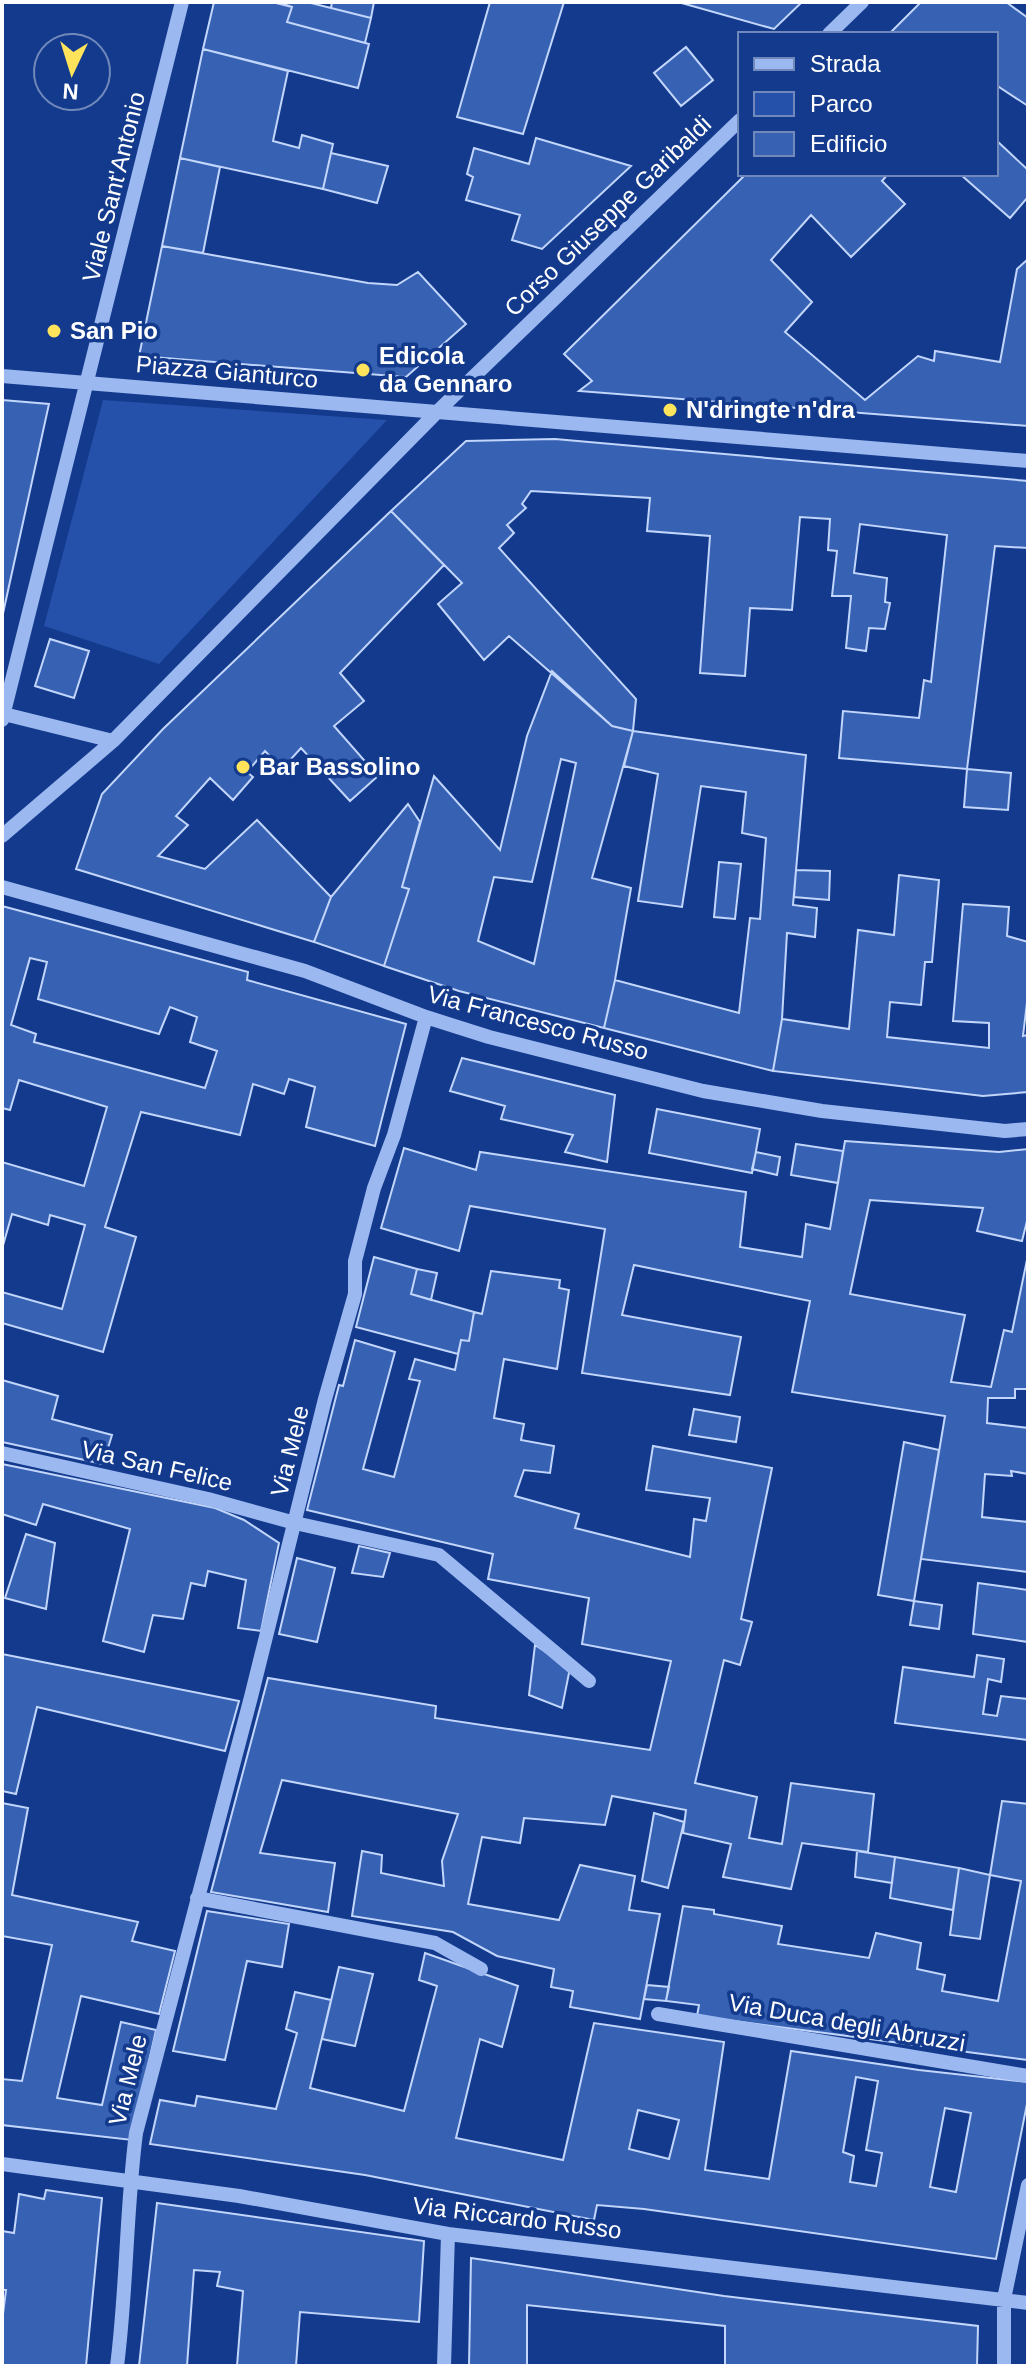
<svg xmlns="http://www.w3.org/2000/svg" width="1030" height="2368" font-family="Arial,sans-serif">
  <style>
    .green { fill: #2551ab }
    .building { fill: #3761b3; stroke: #c2d6fc; stroke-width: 2; fill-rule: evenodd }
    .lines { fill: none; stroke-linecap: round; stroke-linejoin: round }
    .minor { stroke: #9cb8f1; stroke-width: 14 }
    .poi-dot { fill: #ffe35b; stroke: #133a8c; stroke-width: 3 }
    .labels { text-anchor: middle; stroke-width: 7; stroke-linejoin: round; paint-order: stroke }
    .street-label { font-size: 24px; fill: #fff; stroke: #133a8c }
    .poi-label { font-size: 24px; font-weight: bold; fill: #fff; stroke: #133a8c; text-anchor: start }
  </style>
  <rect width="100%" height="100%" fill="#133a8c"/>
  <!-- green -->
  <path class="green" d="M103 400 387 420 159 664 44 626Z"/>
  <!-- building -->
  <path class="building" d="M214 2H272L292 7 287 22 369 44 358 88 203 49Z
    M277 2H307L371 18 365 43 287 22 292 7Z
    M332 2H374L371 18 331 8Z
    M490 2H564L523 134 457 117Z
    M678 2H802L774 29Z
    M921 2H1006L1028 18V106L996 85V34H889Z
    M686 47 713 80 681 106 654 73Z
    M203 49 288 71 273 141 299 148 302 135 333 144 323 189 180 158Z
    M536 138 631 166 542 249 512 240 520 215 466 200 473 177 467 174 474 148 529 164Z
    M996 140 1028 170V197L1010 218 960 174H996Z
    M331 153 388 166 377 203 323 189Z
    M180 158 220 167 203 253 162 246Z
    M746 174H888L882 181 905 204 851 257 811 215 771 260 812 302 785 332 865 400 918 356 934 361 935 351 1000 362 1017 269 1028 259V426L579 391 592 381 564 354Z
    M162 246 368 283 397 285 418 272 466 324 406 377 139 356Z
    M2 400 49 404 2 618Z
    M555 439 1028 481V548L995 546 967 769 839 758 843 711 919 718 924 680 931 682 947 535 860 524 854 573 887 578 885 602 890 603 885 629 869 628 866 651 846 648 851 596H832L837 551 828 550 830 519 800 517 792 610 750 608 745 676 700 673 710 536 647 531 650 498 531 491 522 504 526 508 507 525 514 533 499 548 636 699 633 731 612 726 509 636 484 660 438 604 462 583 391 511 466 441Z
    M391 511 444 565 340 673 364 701 334 726 378 776 350 801 301 748 282 769 265 751 247 772 253 777 233 800 210 778 176 816 188 825 158 856 205 869 257 820 331 897 314 942 76 869 102 794 163 729Z
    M50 639 89 651 74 698 35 686Z
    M552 671 612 726 633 731 592 878 631 888 615 980 604 1028 459 991 384 966 409 889 402 887 434 776 500 850 527 736ZM561 759 576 763 534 964 478 941 494 877 532 882Z
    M633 731 806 755 793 905 817 908 815 937 787 933 782 1019 773 1071 604 1028 615 980 739 1013 750 918 760 919 766 838 742 833 746 792 701 786 682 907 638 901 658 774 624 766Z
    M967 769 1011 773 1008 810 964 807Z
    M408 804 420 822 402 887 409 889 384 966 314 942 331 897Z
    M719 862 741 864 735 919 714 917Z
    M796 870 830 871 829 900 794 897Z
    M899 875 939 880 932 962H925L921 1005 890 1002 887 1037 989 1048V1023L953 1021 963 904 1009 907 1007 936 1028 942V994L1023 1036 1028 1035V1092L983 1096 773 1071 782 1019 849 1029 858 930 894 935Z
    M2 906 248 972 247 980 406 1024 375 1146 306 1127 315 1087 289 1079 284 1094 253 1084 240 1135 141 1112 105 1227 136 1237 103 1352 2 1323V1292L62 1309 85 1225 50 1215 48 1225 12 1214 2 1249V1162L84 1186 107 1107 19 1080 10 1110 2 1108ZM30 958 47 962 38 999 159 1034 170 1007 197 1017 190 1042 217 1051 205 1088 34 1042 36 1034 11 1025Z
    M462 1058 615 1095 607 1162 565 1152 573 1135 501 1119 505 1106 450 1091Z
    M657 1109 760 1129 752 1173 649 1153Z
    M845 1141 999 1152 1028 1149V1217L1022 1241 977 1231 983 1208 870 1200 850 1294 965 1315 951 1382 991 1387 1004 1330 1012 1332 1028 1255V1389H1015V1398H988L987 1423 1028 1428V1474L1011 1471 1012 1476 985 1474 982 1517 1028 1522V1572L921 1559 945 1416 792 1392 810 1301 634 1265 622 1315 741 1337 730 1395 582 1373 605 1229 470 1206 459 1251 381 1228 404 1148 476 1170 480 1152 746 1192 740 1247 802 1257 806 1224 830 1229Z
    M796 1144 843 1151 838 1183 791 1175Z
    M756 1152 780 1157 777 1175 752 1169Z
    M374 1257 417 1269 411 1294 474 1312 469 1341 461 1340 458 1354 356 1327Z
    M417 1269 437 1273 431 1300 411 1294Z
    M491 1271 560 1280 559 1288 569 1290 557 1369 504 1359 494 1418 524 1424 521 1440 554 1446 550 1473 524 1470 515 1496 579 1514 575 1528 690 1557 694 1519 706 1521 710 1498 646 1490 653 1446 772 1468 741 1619 752 1622 740 1665 724 1660 695 1783 757 1797 749 1838 782 1844 791 1783 874 1794 868 1852 802 1843 791 1889 723 1877 731 1844 683 1833 686 1810 612 1796 605 1825 524 1818 520 1843 482 1837 468 1904 559 1920 580 1865 635 1876 629 1910 660 1914 640 2019 570 2007 573 1991 551 1987 554 1969 497 1956 453 1932 352 1916 362 1851 382 1855 381 1873 444 1886 442 1861 458 1814 282 1780 260 1853 335 1863 328 1912 211 1892 268 1678 436 1706 435 1718 650 1750 671 1661 582 1644 589 1598 488 1579 493 1554 307 1510 339 1385 343 1386 355 1340 395 1352 363 1469 394 1477 420 1381 409 1379 415 1359 455 1370 461 1340 469 1341 474 1312 482 1314Z
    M2 1380 58 1396 52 1419 112 1435 103 1464 2 1442Z
    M694 1409 740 1417 736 1442 689 1435Z
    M904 1442 939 1450 914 1601 878 1595Z
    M2 1464 215 1508 244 1520 279 1543 261 1631 238 1628 246 1580 208 1571 205 1586 191 1583 183 1619 153 1615 144 1652 103 1641 130 1529 43 1504 36 1525 2 1514Z
    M26 1534 55 1543 46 1609 5 1598Z
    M359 1546 390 1553 383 1577 352 1573Z
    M297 1558 335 1568 317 1642 279 1634Z
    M978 1583 1028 1590V1642L973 1634Z
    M914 1601 942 1605 939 1629 910 1625Z
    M535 1645 570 1668 562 1708 529 1695Z
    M2 1654 239 1701 225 1751 37 1707 16 1794 2 1791Z
    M977 1655 1004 1659 1001 1682 988 1679 983 1714 997 1716 1001 1696 1028 1699V1740L895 1723 903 1667 974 1677Z
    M1002 1801 1028 1804V2060L697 2016 699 2005 666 2001 683 1906 714 1910V1914L782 1926 778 1944 869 1958 876 1933 921 1943 917 1969 945 1975 942 1991 998 2001 1021 1881 990 1875Z
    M2 1803 28 1808 12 1895 138 1922 132 1941 175 1951 159 2014 81 1996 57 2098 102 2105 121 2022 156 2030 132 2140 2 2125V2079L22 2081 52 1945 2 1936Z
    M654 1813 684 1822 668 1888 642 1881Z
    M857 1851 895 1857 892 1883 855 1877Z
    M895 1857 959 1868 953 1910 890 1898Z
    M959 1868 990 1875 980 1939 950 1935Z
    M207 1911 289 1924 282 1967 247 1961 225 2060 173 2051Z
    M425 1953 518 1986 502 2047 480 2039 456 2138 563 2160 594 2023 724 2042 705 2170 769 2179 791 2051 919 2070 1028 2082V2099L996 2259 644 2209 597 2205 594 2220 365 2175 150 2144 160 2100 195 2106 197 2096 276 2109 297 2033 286 2029 295 1992 331 2000 310 2088 404 2111 437 1986 419 1980ZM856 2077 878 2081 866 2150 882 2153 876 2186 850 2182 854 2156 843 2152ZM945 2108 971 2113 956 2192 930 2187ZM638 2110 679 2120 669 2159 629 2149Z
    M339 1967 373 1974 355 2046 322 2039Z
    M647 1985 669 1987 666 2001 644 1999Z
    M46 2190 102 2198 86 2366H2V2322L6 2290H2V2231L14 2233 19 2194 44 2199Z
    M157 2203 424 2241 419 2322 300 2312 296 2366H237L243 2291 217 2286 220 2272 194 2270 187 2366H139Z
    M471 2258 724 2296 978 2326 977 2366H725V2326L527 2305V2366H469Z"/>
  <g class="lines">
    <!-- minor -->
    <path class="minor" d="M829 34 862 2
      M2 376 1028 461
      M4 714 113 741
      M2 720 182 2
      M2 836 113 741 438 411 740 120
      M2 887 305 971 426 1017 489 1037 703 1091 822 1111 1005 1131 1028 1129
      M2 1453 208 1499 295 1523 439 1555 589 1681
      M197 1898 435 1943 481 1969
      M658 2014 1028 2076
      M2 2164 239 2196 448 2234 1028 2303
      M117 2366C127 2288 126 2210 136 2133L251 1697 325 1399 355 1294V1261L374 1188 394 1135 426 1017
      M444 2366 448 2234
      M1004 2366V2299L1028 2185"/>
  </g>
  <!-- markers -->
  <g class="poi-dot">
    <circle cx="54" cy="331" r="8"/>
    <circle cx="363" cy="370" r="8"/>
    <circle cx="670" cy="410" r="8"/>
    <circle cx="243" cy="767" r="8"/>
  </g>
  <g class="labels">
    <!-- street labels -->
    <g class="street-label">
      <text transform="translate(114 187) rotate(-76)" y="8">Viale Sant'Antonio</text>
      <text transform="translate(608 216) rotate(-44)" y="8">Corso Giuseppe Garibaldi</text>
      <text transform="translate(227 372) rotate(5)" y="8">Piazza Gianturco</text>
      <text transform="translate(538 1023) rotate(15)" y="8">Via Francesco Russo</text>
      <text transform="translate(290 1451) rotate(-76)" y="8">Via Mele</text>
      <text transform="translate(157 1466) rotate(13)" y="8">Via San Felice</text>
      <text transform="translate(847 2023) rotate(10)" y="8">Via Duca degli Abruzzi</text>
      <text transform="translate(128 2080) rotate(-76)" y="8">Via Mele</text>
      <text transform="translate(517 2218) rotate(7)" y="8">Via Riccardo Russo</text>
    </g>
    <!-- poi labels -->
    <g class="poi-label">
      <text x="70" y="339">San Pio</text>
      <text x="379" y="364">Edicola<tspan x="379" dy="28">da Gennaro</tspan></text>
      <text x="686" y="418">N'dringte n'dra</text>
      <text x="259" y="775">Bar Bassolino</text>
    </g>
  </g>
  <!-- border -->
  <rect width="1030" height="2368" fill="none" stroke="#ffffff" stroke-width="8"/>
  <!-- legend -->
  <rect x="738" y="32" width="260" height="144" fill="#133a8c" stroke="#7189ba" stroke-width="2"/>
  <rect x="754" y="58" width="40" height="12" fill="#9cb8f1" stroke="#7189ba" stroke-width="2"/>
  <text x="810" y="72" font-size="24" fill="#ffffff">Strada</text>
  <rect x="754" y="92" width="40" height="24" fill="#2551ab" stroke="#7189ba" stroke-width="2"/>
  <text x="810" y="112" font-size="24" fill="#ffffff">Parco</text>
  <rect x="754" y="132" width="40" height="24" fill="#3761b3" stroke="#7189ba" stroke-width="2"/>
  <text x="810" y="152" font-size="24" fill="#ffffff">Edificio</text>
  <!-- north arrow -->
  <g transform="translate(72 72) rotate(184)"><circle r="38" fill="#133a8c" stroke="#7189ba" stroke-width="2"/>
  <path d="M0-6L14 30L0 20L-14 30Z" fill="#ffe35b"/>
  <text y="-12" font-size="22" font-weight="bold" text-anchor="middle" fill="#ffffff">N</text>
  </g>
</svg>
